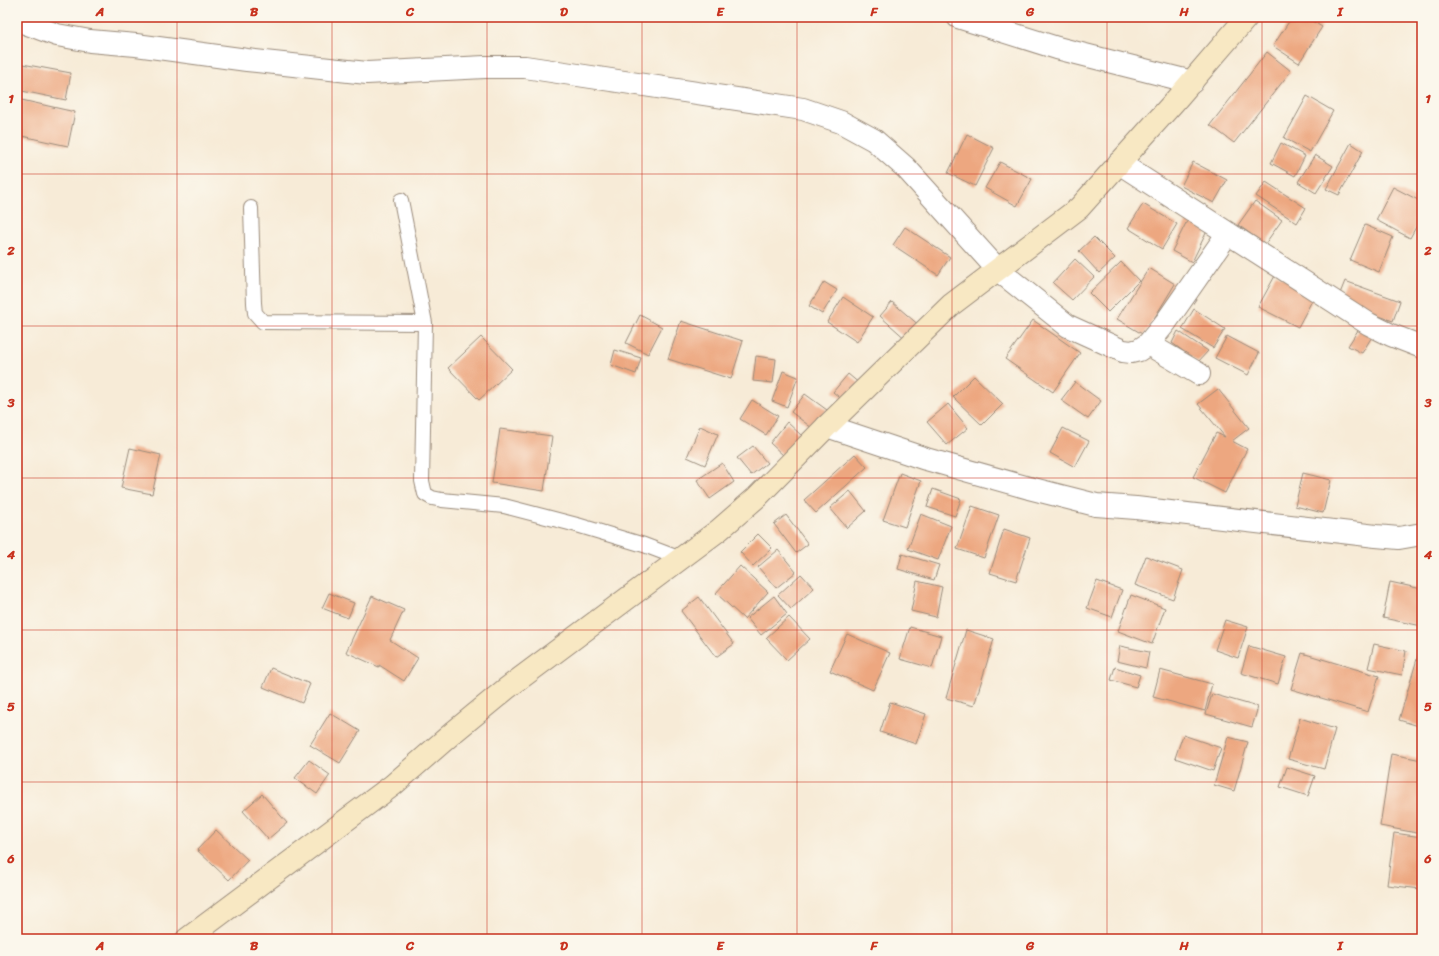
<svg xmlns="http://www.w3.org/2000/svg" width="1439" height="956" font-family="Sriracha,sans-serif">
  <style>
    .building { fill: #eda780 }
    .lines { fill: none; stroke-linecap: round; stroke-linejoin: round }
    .lane-casing { stroke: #998a7a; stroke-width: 16 }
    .street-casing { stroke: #998a7a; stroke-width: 24 }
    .secondary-casing { stroke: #998a7a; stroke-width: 24 }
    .lane { stroke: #fff; stroke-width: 14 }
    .street { stroke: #fff; stroke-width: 22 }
    .secondary { stroke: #f8e8c3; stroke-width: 22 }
    .grid { fill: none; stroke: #c8321e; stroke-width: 1; stroke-opacity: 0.55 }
    .neatline { fill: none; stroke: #c8321e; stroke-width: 1.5 }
    .grid-label { font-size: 13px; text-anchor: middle; font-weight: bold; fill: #c8321e }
  </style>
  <rect width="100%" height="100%" fill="#fbf7ec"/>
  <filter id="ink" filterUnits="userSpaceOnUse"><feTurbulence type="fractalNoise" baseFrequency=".025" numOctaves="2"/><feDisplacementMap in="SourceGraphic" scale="8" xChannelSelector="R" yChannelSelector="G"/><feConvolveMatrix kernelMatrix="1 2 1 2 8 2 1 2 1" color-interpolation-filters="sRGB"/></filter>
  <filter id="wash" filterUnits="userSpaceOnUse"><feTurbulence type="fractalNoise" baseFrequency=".012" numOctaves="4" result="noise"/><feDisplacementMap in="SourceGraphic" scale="16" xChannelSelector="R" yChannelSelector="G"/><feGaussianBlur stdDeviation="0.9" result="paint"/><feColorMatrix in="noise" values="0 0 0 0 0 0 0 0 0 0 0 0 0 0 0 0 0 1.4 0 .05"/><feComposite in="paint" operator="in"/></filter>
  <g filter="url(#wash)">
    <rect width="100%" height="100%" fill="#f7ebd7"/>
    <g id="blocks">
      <!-- building -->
      <path class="building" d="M1292 17H1306L1322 27 1299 63 1273 46Z
        M1267 52 1291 71 1234 143 1210 125Z
        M17 63 71 73 66 100 17 90Z
        M1307 96 1333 111 1310 152 1284 138Z
        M17 99 75 112 68 146 17 135Z
        M967 134 994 148 975 186 948 173Z
        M1281 143 1305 156 1295 176 1271 163Z
        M1351 143 1363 151 1339 195 1326 189Z
        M1315 155 1333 166 1316 193 1298 182Z
        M1000 162 1032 179 1017 206 985 188Z
        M1193 162 1227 180 1214 203 1181 186Z
        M1266 182 1306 208 1297 223 1256 196Z
        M1393 187 1422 202V216L1410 238 1376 220Z
        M1255 201 1282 220 1265 244 1238 225Z
        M1143 204 1177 224 1162 249 1128 228Z
        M1187 221 1207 231 1192 262 1172 251Z
        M1365 225 1393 237 1379 272 1350 260Z
        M905 227 950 257 938 275 893 245Z
        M1094 237 1115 258 1099 273 1079 251Z
        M1075 259 1094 277 1072 300 1053 283Z
        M1121 262 1139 281 1108 312 1089 293Z
        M1149 268 1175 284 1144 335 1117 319Z
        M1276 274 1315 295 1298 327 1258 307Z
        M1345 281 1400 301 1393 321 1337 301Z
        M824 282 837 290 822 314 809 306Z
        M843 297 873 317 857 342 827 322Z
        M892 302 921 327 908 341 880 316Z
        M1194 309 1225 329 1213 348 1182 329Z
        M640 315 662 327 648 354 626 343Z
        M1033 320 1080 353 1053 392 1005 359Z
        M681 321 743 341 731 379 668 359Z
        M1360 327 1373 335 1362 353 1348 346Z
        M1178 331 1208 351 1198 362 1172 343Z
        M1227 336 1259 353 1248 375 1215 358Z
        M481 337 512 369 479 400 448 368Z
        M615 350 641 358 636 374 611 365Z
        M756 356 776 359 773 383 753 381Z
        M783 371 798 377 787 407 772 401Z
        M848 374 860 384 845 402 833 392Z
        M974 376 1003 404 982 425 953 397Z
        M1075 382 1101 401 1088 419 1061 400Z
        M1218 389 1249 428 1232 441 1247 449 1225 493 1193 477 1216 433 1225 437 1198 404Z
        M805 394 827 410 812 428 791 412Z
        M752 400 778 416 766 435 740 419Z
        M948 404 968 428 947 445 927 422Z
        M787 422 802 436 784 456 770 443Z
        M700 426 718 434 705 465 687 457Z
        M1063 428 1089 441 1075 467 1050 453Z
        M500 429 552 436 544 491 492 483Z
        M753 446 767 463 751 475 737 458Z
        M130 448 161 455 152 494 121 488Z
        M855 454 867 467 816 513 804 500Z
        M722 463 734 482 710 499 697 480Z
        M900 473 921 481 905 527 883 520Z
        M1303 473 1331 480 1323 513 1295 506Z
        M933 489 961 499 955 516 927 507Z
        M850 491 866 511 847 528 830 508Z
        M972 506 999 515 984 558 957 549Z
        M921 514 951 526 938 560 908 549Z
        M786 515 808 544 796 553 774 524Z
        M1004 529 1030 538 1016 581 990 573Z
        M758 534 772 548 753 566 740 552Z
        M778 550 796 572 776 588 758 567Z
        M902 554 939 565 934 580 898 569Z
        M1146 556 1183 570 1173 599 1135 585Z
        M740 566 768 592 744 619 716 593Z
        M801 574 814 588 791 609 778 595Z
        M917 581 942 587 936 617 911 611Z
        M1097 581 1122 590 1112 617 1087 608Z
        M1390 582 1422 589V626L1383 618Z
        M329 593 354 603 348 618 322 608Z
        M1131 595 1165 608 1152 644 1118 631Z
        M372 596 404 610 390 640 418 658 404 681 379 665V667L346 652Z
        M774 596 787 614 761 635 747 618Z
        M699 597 734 644 716 657 681 611Z
        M789 617 810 639 787 660 766 638Z
        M1225 620 1248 627 1238 658 1215 650Z
        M910 627 941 636 932 668 900 659Z
        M966 630 994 639 974 706 946 698Z
        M847 634 890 653 873 690 830 671Z
        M1422 642V727L1399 720Z
        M1374 644 1406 651 1402 675 1368 668Z
        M1120 646 1149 652 1146 668 1117 661Z
        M1249 646 1286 657 1278 684 1241 673Z
        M1302 653 1379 676 1368 712 1291 689Z
        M1115 667 1140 675 1136 687 1111 680Z
        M271 668 310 684 302 703 263 687Z
        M1160 670 1212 684 1205 711 1153 697Z
        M1212 694 1258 707 1252 727 1206 714Z
        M890 702 926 714 916 744 880 732Z
        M330 713 360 731 340 763 310 745Z
        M1300 718 1335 729 1324 769 1288 759Z
        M1183 735 1221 748 1213 771 1175 758Z
        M1228 737 1248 742 1234 791 1214 785Z
        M1391 754 1422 760V834L1380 826Z
        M309 760 330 775 317 794 295 778Z
        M1287 767 1315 776 1308 796 1280 787Z
        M262 794 287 823 268 839 243 811Z
        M216 830 248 860 229 880 197 850Z
        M1394 833 1422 837 1421 889 1387 885Z"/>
    </g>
  </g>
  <g filter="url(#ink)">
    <use href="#blocks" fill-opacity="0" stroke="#998a7a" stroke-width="1"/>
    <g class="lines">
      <!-- lane casing -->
      <g class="lane-casing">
        <path id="lane" d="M401 200 425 323 422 481 425 494 432 498 442 500 504 506 577 525 644 545 681 559
          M251 208 254 303 255 313 263 322 425 323"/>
      </g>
      <!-- street casing -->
      <g class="street-casing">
        <path id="street" d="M958 17 1057 48 1192 82
          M17 20 57 35 90 41 136 45 247 60 367 73 485 67H525L803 109 841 122 874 140 906 168 998 270 1068 326 1123 351 1131 352 1139 350 1148 344 1166 322 1228 233
          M1119 163 1369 324 1391 335 1422 347
          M1148 344 1199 374
          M827 426 926 459 1029 488 1096 505 1136 508 1376 536 1399 538 1422 534"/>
      </g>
      <!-- secondary casing -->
      <g class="secondary-casing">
        <path id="secondary" d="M187 939 393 785 455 731 506 689 719 530 757 497 827 426 951 305 1079 208 1174 102 1247 17"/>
      </g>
      <!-- lane -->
      <use href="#lane" class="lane"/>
      <!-- street -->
      <use href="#street" class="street"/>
      <!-- secondary -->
      <use href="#secondary" class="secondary"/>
    </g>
  </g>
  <!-- grid -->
  <path class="grid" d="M177 17V939M332 17V939M487 17V939M642 17V939M797 17V939M952 17V939M1107 17V939M1262 17V939M17 174H1422M17 326H1422M17 478H1422M17 630H1422M17 782H1422"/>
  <!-- margin -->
  <rect width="1439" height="956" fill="none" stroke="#fbf7ec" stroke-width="44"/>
  <rect x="22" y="22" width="1395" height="912" class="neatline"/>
  <g class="grid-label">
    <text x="100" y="16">A</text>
    <text x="254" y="16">B</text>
    <text x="410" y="16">C</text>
    <text x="564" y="16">D</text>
    <text x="720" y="16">E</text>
    <text x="874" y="16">F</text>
    <text x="1030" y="16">G</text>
    <text x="1184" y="16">H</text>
    <text x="1340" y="16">I</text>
    <text x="11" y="103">1</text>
    <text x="1428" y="103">1</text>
    <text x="11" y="255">2</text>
    <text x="1428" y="255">2</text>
    <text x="11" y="407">3</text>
    <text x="1428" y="407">3</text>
    <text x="11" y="559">4</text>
    <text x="1428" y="559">4</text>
    <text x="11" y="711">5</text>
    <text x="1428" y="711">5</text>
    <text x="11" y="863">6</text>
    <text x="1428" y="863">6</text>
    <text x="100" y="950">A</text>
    <text x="254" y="950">B</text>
    <text x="410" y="950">C</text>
    <text x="564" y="950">D</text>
    <text x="720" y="950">E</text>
    <text x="874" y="950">F</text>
    <text x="1030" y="950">G</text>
    <text x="1184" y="950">H</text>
    <text x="1340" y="950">I</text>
  </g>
</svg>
